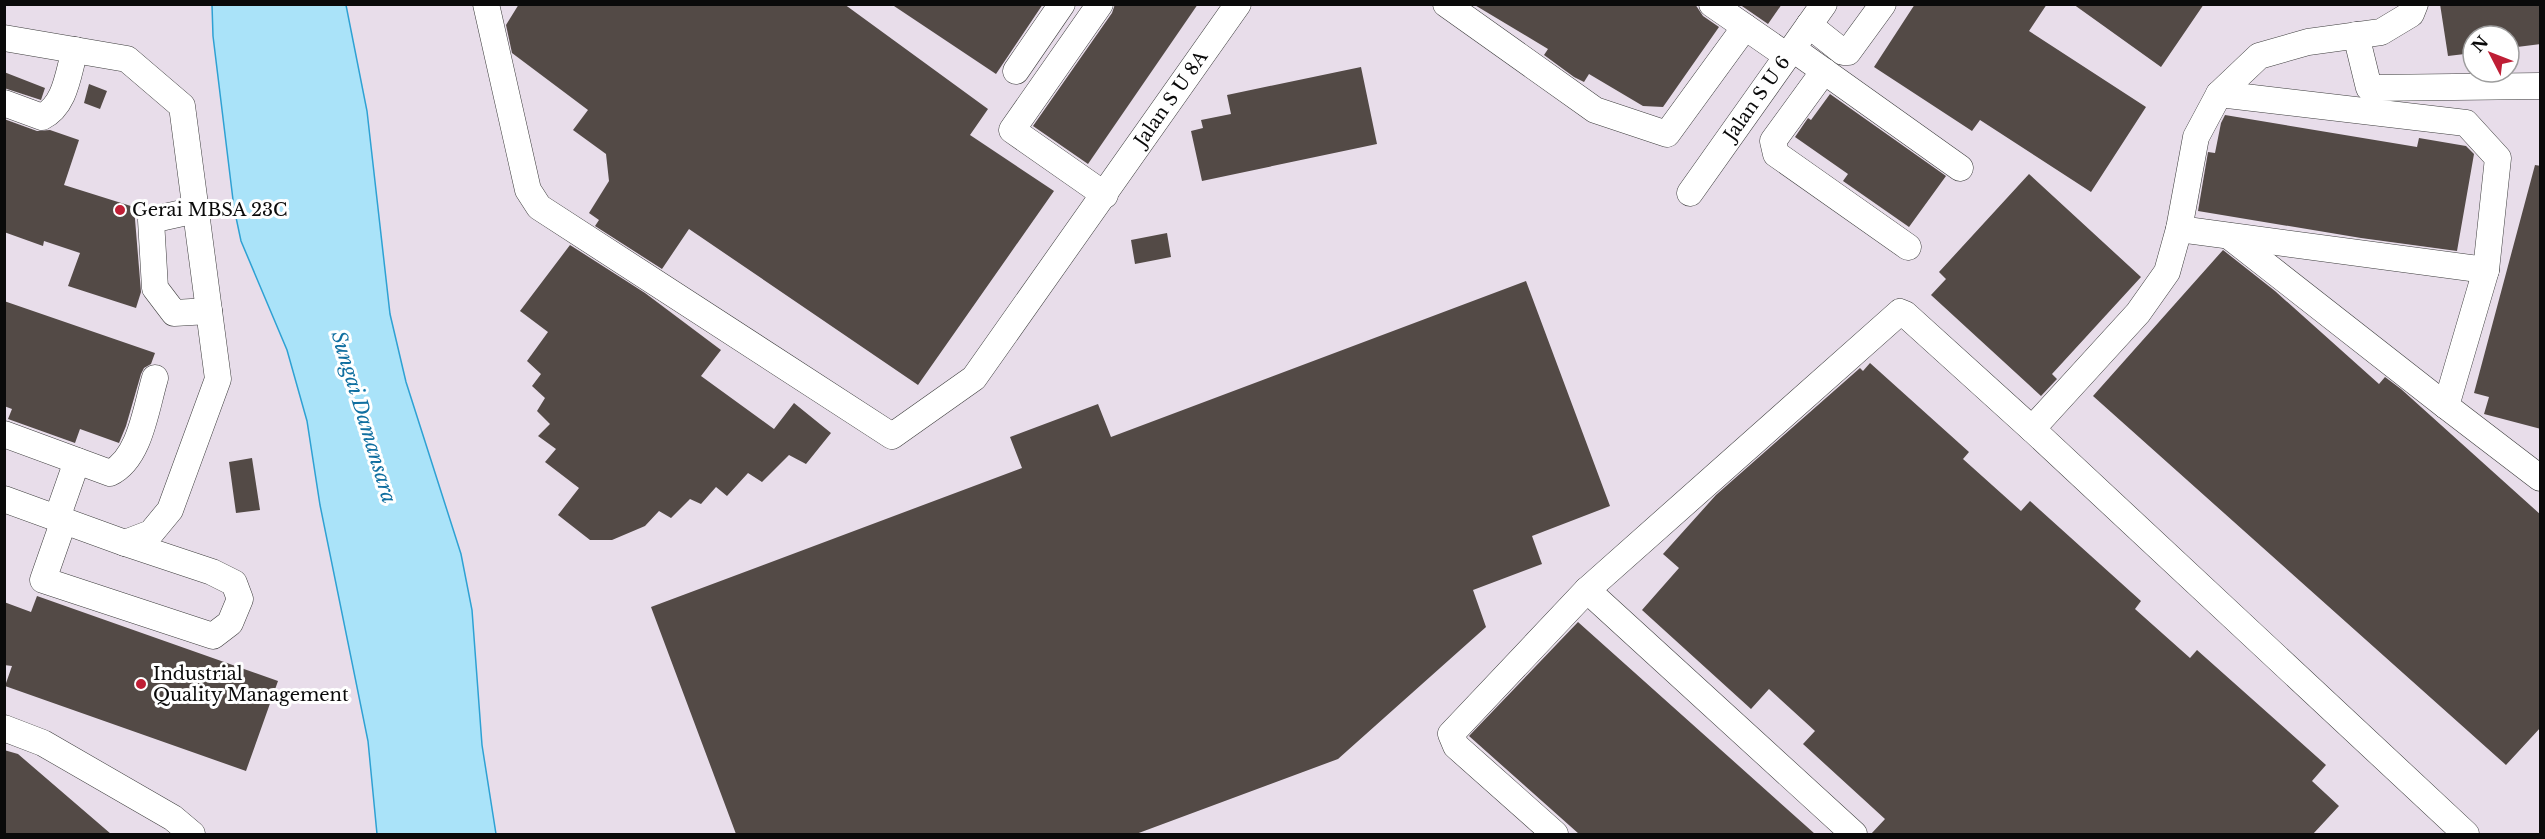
<svg xmlns="http://www.w3.org/2000/svg" width="2545" height="839" font-family="'Libre Baskerville',serif">
  <style>
    .industrial { fill: #e8ddea; fill-rule: evenodd }
    .water { fill: #aae3f9; stroke: #2ea1d3; stroke-width: 1.5 }
    .building { fill: #534a46 }
    .lines { fill: none; stroke-linecap: round; stroke-linejoin: round }
    .minor-casing { stroke: #3d3d3d; stroke-width: 27 }
    .minor { stroke: #fff; stroke-width: 26 }
    .poi-dot { fill: #bf1e35; stroke: #fff; stroke-width: 2 }
    .labels { text-anchor: middle; stroke-width: 6; stroke-linejoin: round; paint-order: stroke }
    .street-label { font-size: 18px; fill: #0a0a0a; stroke: #fff }
    .poi-label { font-size: 18px; fill: #0a0a0a; stroke: #fff; text-anchor: start }
    .water-label { font-size: 20px; font-style: italic; fill: #106fa0; stroke: #fff }
  </style>
  <rect width="100%" height="100%" fill="#fff8e8"/>
  <!-- industrial -->
  <path class="industrial" d="M5 5H212L213 36 234 208 241 241 287 350 307 421 320 505 368 741 377 834H5Z
    M346 5H2540V834H496L482 745 390 314 367 111ZM2473 36H2509V72H2473Z"/>
  <!-- water -->
  <path class="water" d="M212 5H346L367 111 390 314 406 382 461 554 472 610 482 745 496 834H377L368 741 320 505 307 421 287 350 241 241 234 208 213 36Z"/>
  <!-- building -->
  <path class="building" d="M519 4H844L988 109 970 135 1054 191 918 385 689 229 662 269 595 226 599 220 589 213 609 181 606 154 573 130 588 110 512 53 506 25Z
    M891 4H1043L996 74Z
    M1115 4H1198L1088 164 1033 126 1112 13Z
    M1473 4H1695L1703 16 1719 27 1663 107 1643 106 1589 74 1584 82 1574 77 1544 55 1548 49Z
    M1739 4H1782L1768 24Z
    M1915 4H2047L2029 31 2146 107 2091 192 1980 120 1972 131 1874 67Z
    M2073 4H2204L2161 67Z
    M2440 4H2541V44L2509 48V36H2473V53L2448 56Z
    M1361 67 1377 144 1202 181 1191 131 1203 128 1201 120 1231 114 1227 95Z
    M4 72 45 88 41 100 4 88Z
    M89 84 107 91 100 109 84 103Z
    M1830 94 1946 176 1909 227 1843 181 1848 174 1795 137 1808 118 1811 120Z
    M2225 115 2417 147 2419 138 2466 146 2474 154 2457 251 2361 238 2198 211 2208 152 2215 153 2221 123Z
    M4 119 37 131 50 130 79 140 64 185 134 207 141 292 136 308 68 286 80 253 44 241 43 246 4 232Z
    M2535 165 2541 166V429L2484 414 2489 397 2474 393Z
    M2029 174 2141 277 2052 374 2057 379 2041 396 1931 295 1946 279 1939 272Z
    M1167 233 1171 257 1135 264 1131 240Z
    M570 245 645 293 721 350 701 376 774 429 794 403 831 433 806 464 789 455 762 482 748 473 727 496 716 487 701 504 690 499 671 518 659 511 645 526 612 540H590L558 515 579 488 545 462 556 449 538 436 550 424 537 411 545 398 532 386 541 374 527 361 548 332 520 311Z
    M2223 250 2275 291 2379 384 2385 377 2401 389 2541 515V727L2506 765 2093 396Z
    M1526 281 1610 506 1532 536 1542 564 1473 590 1486 627 1338 759 1136 834H736L651 607 1022 468 1010 437 1098 404 1111 437Z
    M4 301 155 353 151 364 144 368 141 374 126 426 119 443 80 429 75 443 8 419 12 409 4 406Z
    M1870 363 1969 452 1963 459 2021 511 2030 501 2141 601 2135 609 2190 658 2197 650 2326 765 2312 781 2339 806 2313 834H1871L1885 819 1803 744 1815 731 1769 689 1751 709 1642 610 1679 568 1663 554 1716 495 1860 368 1863 371Z
    M252 458 260 510 236 513 229 462Z
    M37 596 278 681 246 771 5 686 12 666 4 665V602L31 612Z
    M1578 622 1815 834H1579L1469 736Z
    M4 750 18 754 111 834H4Z"/>
  <g class="lines">
    <!-- minor casing -->
    <g class="minor-casing">
      <g id="minor">
        <path id="s1" d="M486 4 528 190 539 207 892 436 974 378 1238 4"/>
        <path d="M1100 4 1012 130 1105 195"/>
        <path d="M1446 4 1595 110 1667 134 1745 27"/>
        <path d="M1712 4 1787 56"/>
        <path d="M1809 25 1843 52H1848L1883 4"/>
        <path d="M2356 35 2369 88 2540 86"/>
        <path d="M4 38 127 59 182 106 218 379 170 510 151 533 125 543 4 499"/>
        <path d="M1793 49 1960 168"/>
        <path d="M1016 71 1062 4"/>
        <path d="M1824 71 1773 141 1776 154 1908 247"/>
        <path d="M2219 94 2466 123 2498 158 2486 270 2446 406 2540 478"/>
        <path d="M4 103 42 117C66 105 68 73 75 50"/>
        <path id="s2" d="M1690 193 1824 4"/>
        <path d="M196 210 151 220 155 288 174 313 209 311"/>
        <path d="M2179 229 2486 270"/>
        <path d="M2229 236 2446 406"/>
        <path d="M2032 429 2466 834"/>
        <path d="M4 434 110 473C140 459 146 408 155 378"/>
        <path d="M57 518 77 461"/>
        <path d="M64 520 43 580 213 636 230 623 240 599 234 583 212 572 125 543"/>
        <path d="M1587 590 1854 834"/>
        <path d="M4 728 43 743 173 818 192 834"/>
        <path d="M1555 834 1456 746 1451 734 1587 590 1900 312 1905 314 2032 429 2138 313 2167 272 2179 229 2196 137 2219 94 2259 56 2308 42 2381 32 2411 14 2415 4"/>
      </g>
    </g>
    <!-- minor -->
    <use href="#minor" class="minor"/>
  </g>
  <!-- markers -->
  <g class="poi-dot">
    <circle cx="120" cy="210" r="6"/>
    <circle cx="141" cy="684" r="6"/>
  </g>
  <g class="labels">
    <!-- street labels -->
    <g class="street-label">
      <text dy="6" stroke="none"><textPath href="#s2" startOffset="116">Jalan S U 6</textPath></text>
      <text dy="6" stroke="none"><textPath href="#s1" startOffset="1074">Jalan S U 8A</textPath></text>
    </g>
    <!-- poi labels -->
    <g class="poi-label">
      <text x="132" y="216">Gerai MBSA 23C</text>
      <text x="153" y="680">Industrial<tspan x="153" dy="21">Quality Management</tspan></text>
    </g>
    <!-- water labels -->
    <g class="water-label">
      <text transform="translate(364 417) rotate(73)" y="7">Sungai Damansara</text>
    </g>
  </g>
  <!-- border -->
  <rect width="2545" height="839" fill="none" stroke="#0a0a0a" stroke-width="12"/>
  <!-- north arrow -->
  <g transform="translate(2491 54) rotate(312)"><circle r="28" fill="#ffffff" stroke="#9d9d9d" stroke-width="1.5"/>
  <path d="M0-4.5L10 22L0 15L-10 22Z" fill="#bf1e35"/>
  <text y="-9" font-size="16" font-weight="bold" text-anchor="middle" fill="#0a0a0a">N</text>
  </g>
</svg>
